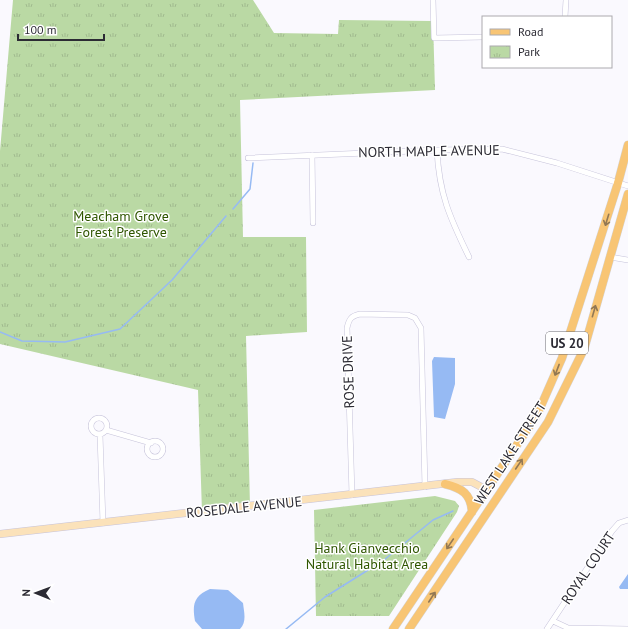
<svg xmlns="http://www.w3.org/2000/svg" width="628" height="629" font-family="'PT Sans',sans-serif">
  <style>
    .park { fill: url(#park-tufts) }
    .water { fill: #96baf3 }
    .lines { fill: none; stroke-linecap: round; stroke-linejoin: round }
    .stream { stroke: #96baf3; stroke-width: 1.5 }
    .street-casing { stroke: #c6c3da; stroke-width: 6 }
    .secondary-casing { stroke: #c6c3da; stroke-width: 8 }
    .primary-casing { stroke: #d5d5d6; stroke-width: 9 }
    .street { stroke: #fff; stroke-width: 5 }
    .secondary { stroke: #fbe2ba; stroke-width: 7 }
    .primary { stroke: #f8c574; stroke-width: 8 }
    .oneway { stroke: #927854 }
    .labels { text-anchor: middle; stroke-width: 3; stroke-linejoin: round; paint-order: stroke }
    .shield { fill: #fff; stroke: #6b6b71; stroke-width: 1 }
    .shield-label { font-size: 13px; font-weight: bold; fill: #2c2b34 }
    .street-label { font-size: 14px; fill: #2c2b34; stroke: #fff }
    .park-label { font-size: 14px; fill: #2f5600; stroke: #fff }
  </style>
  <defs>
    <pattern id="park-tufts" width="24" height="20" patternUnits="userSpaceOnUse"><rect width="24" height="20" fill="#bad9a4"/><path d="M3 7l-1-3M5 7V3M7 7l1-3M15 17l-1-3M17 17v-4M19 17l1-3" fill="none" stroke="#a0ba8e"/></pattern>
  </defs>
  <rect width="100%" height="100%" fill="#faf9fe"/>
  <!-- park -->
  <path class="park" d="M13 0H253L274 33 338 34 339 20 433 21 435 90 240 100 243 237H306L307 332 246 336 250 507 202 512 198 390 0 344V151Z
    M435 496 455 501 459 506 457 512 389 616H316L314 510Z"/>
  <!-- water -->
  <path class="water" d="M434 357 455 358V384L445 419 434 417 432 361Z
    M628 574V589H620L619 587Z
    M210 589 228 590 243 603C244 612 247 622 240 629H202L195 621C192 604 194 596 210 589Z"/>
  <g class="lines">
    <!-- stream -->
    <path class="stream" d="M233 209 250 189 253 163
      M0 332 22 341 65 342 120 329 172 280 226 216
      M286 629 325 597 384 560 433 520 453 511"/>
    <!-- street casing -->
    <g class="street-casing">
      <path id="street" d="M433 0 434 38 483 37
        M565 17 566 0
        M437 150C439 194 450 218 469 257
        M312 155 313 223
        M248 158 437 150 502 149 557 163 628 186
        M610 257 628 260
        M91 426a8 8 0 1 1 16 0a8 8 0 1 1-16 0Z
        M106 430 151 443
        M100 435 103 523
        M147 449a8 8 0 1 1 16 0a8 8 0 1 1-16 0Z
        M352 495 347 328C349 319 351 316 360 314L408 315 415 318 421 328 425 487
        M553 621 568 628 628 629
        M547 629 612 531 619 523 628 520"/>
    </g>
    <!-- secondary casing -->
    <g class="secondary-casing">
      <path id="secondary" d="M0 534 458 482H472L487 490"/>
    </g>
    <!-- primary casing -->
    <g class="primary-casing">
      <path id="primary" d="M445 484C462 488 471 494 472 512
        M393 629 537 415 562 358 618 183 628 145
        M409 629 548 422 584 349 628 194"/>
    </g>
    <!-- street -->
    <use href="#street" class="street"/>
    <!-- secondary -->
    <use href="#secondary" class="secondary"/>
    <!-- primary -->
    <use href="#primary" class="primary"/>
  </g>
  <!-- one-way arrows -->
  <defs><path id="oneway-shaft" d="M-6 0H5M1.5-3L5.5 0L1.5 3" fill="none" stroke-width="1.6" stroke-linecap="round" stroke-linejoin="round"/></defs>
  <g class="oneway">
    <use href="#oneway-shaft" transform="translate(607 220) rotate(107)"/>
    <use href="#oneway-shaft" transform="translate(594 311) rotate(-74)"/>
    <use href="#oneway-shaft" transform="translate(557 370) rotate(111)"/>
    <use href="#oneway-shaft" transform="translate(519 464) rotate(-56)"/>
    <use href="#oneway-shaft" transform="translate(450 544) rotate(124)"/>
    <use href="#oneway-shaft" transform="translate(432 597) rotate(-57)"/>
  </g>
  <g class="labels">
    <!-- shield labels -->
    <rect class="shield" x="546" y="332" width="42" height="22" rx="3"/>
    <g class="shield-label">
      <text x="567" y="348">US 20</text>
    </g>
    <!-- street labels -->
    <g class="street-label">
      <text transform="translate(429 151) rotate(-1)" y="5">NORTH MAPLE AVENUE</text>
      <text transform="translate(348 372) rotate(-92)" y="5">ROSE DRIVE</text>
      <text transform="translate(510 453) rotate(-57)" y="5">WEST LAKE STREET</text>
      <text transform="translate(244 507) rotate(-6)" y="5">ROSEDALE AVENUE</text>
      <text transform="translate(588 568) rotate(-56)" y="5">ROYAL COURT</text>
    </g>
    <!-- park labels -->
    <g class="park-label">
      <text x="121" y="221">Meacham Grove<tspan x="121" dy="16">Forest Preserve</tspan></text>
      <text x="367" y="553">Hank Gianvecchio<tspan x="367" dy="16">Natural Habitat Area</tspan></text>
    </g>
  </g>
  <!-- legend -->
  <rect x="482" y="16" width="130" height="52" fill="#ffffff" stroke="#abaaae"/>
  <rect x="490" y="29" width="20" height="6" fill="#f8c574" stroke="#abaaae"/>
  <text x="518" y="36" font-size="12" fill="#2c2b34">Road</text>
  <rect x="490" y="46" width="20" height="12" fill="url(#park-tufts)" stroke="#abaaae"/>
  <text x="518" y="56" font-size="12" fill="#2c2b34">Park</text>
  <!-- north arrow -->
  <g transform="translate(36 593) rotate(271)" stroke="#ffffff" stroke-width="3" paint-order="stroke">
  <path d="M0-3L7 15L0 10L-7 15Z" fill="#2c2b34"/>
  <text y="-6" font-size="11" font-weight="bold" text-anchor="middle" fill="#2c2b34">N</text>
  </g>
  <!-- scale -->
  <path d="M18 34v6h86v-6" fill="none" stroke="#2c2b34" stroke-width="2"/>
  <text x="24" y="34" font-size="12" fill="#2c2b34" stroke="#ffffff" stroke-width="3" paint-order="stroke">100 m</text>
</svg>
